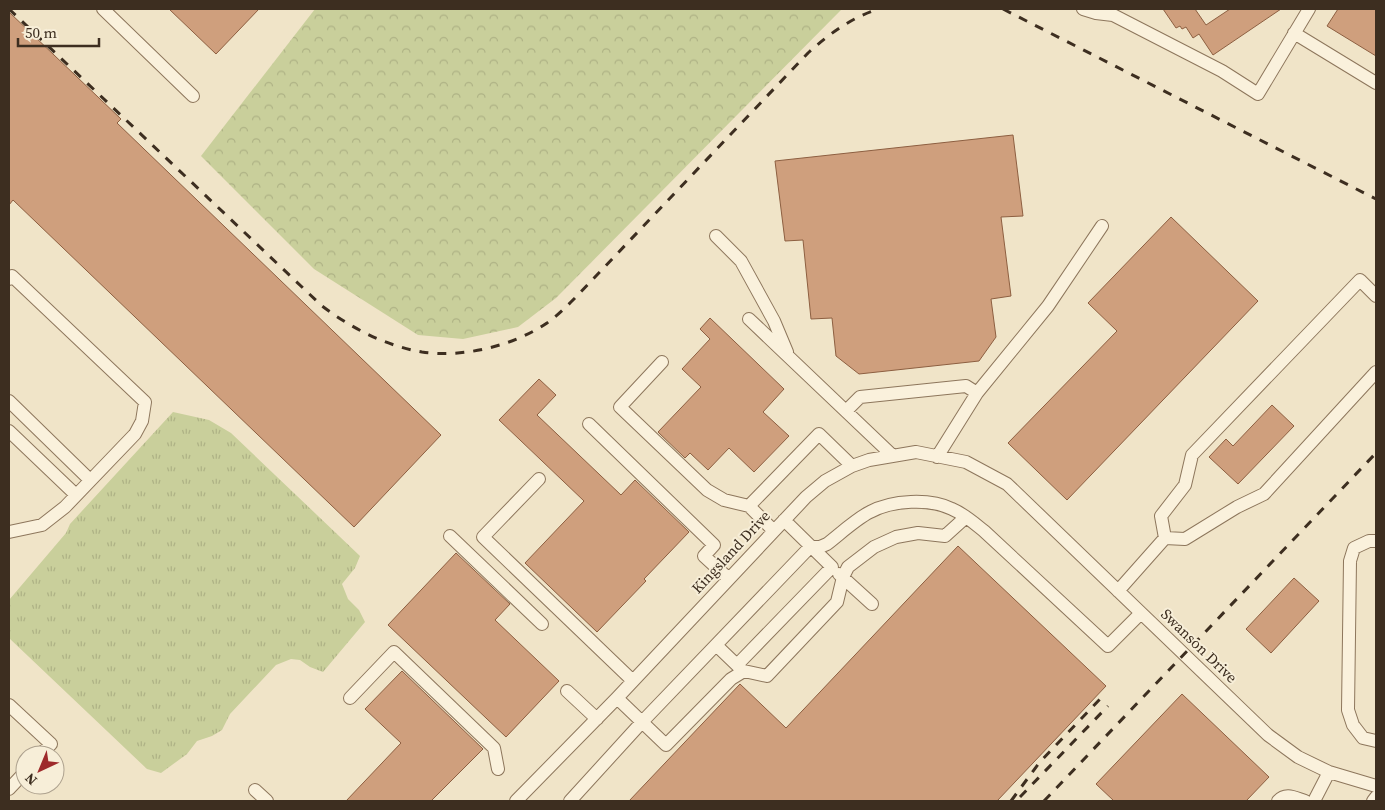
<svg xmlns="http://www.w3.org/2000/svg" width="1385" height="810" font-family="'Source Serif 4',serif">
  <style>
    .grass { fill: url(#grass-tufts) }
    .forest { fill: url(#forest-crowns) }
    .building { fill: #cf9f7d; stroke: #8d5f41 }
    .lines { fill: none; stroke-linecap: round; stroke-linejoin: round }
    .minor-casing { stroke: #8d765c; stroke-width: 14 }
    .minor { stroke: #faf1dc; stroke-width: 12 }
    .rail { stroke: #3d2e20; stroke-width: 3; stroke-dasharray: 9 9; stroke-linecap: butt }
    .labels { text-anchor: middle; stroke-width: 4; stroke-linejoin: round; paint-order: stroke }
    .street-label { font-size: 15px; fill: #3d2e20; stroke: #f7eed8 }
  </style>
  <defs>
    <pattern id="grass-tufts" width="24" height="20" patternUnits="userSpaceOnUse" patternTransform="scale(1.25)"><rect width="24" height="20" fill="#c9cf9b"/><path d="M3 7l-1-3M5 7V3M7 7l1-3M15 17l-1-3M17 17v-4M19 17l1-3" fill="none" stroke="#aeb285"/></pattern>
    <pattern id="forest-crowns" width="20" height="18" patternUnits="userSpaceOnUse" patternTransform="scale(1.25)"><rect width="20" height="18" fill="#c9cf9b"/><path d="M2 6a3 3 0 1 1 6 0M12 15a3 3 0 1 1 6 0" fill="none" stroke="#aeb285"/></pattern>
  </defs>
  <rect width="100%" height="100%" fill="#f0e4c8"/>
  <!-- grass -->
  <path class="grass" d="M173 412 209 420 231 433 360 556 355 568 342 584 348 599 359 610 365 622 323 672 310 667 300 660 291 659 276 665 230 714 222 730 212 736 197 741 187 754 161 773 147 769 9 638V600L66 533 70 524Z"/>
  <!-- forest -->
  <path class="forest" d="M315 9H842L556 298 518 327 463 339 418 335 314 269 201 156Z"/>
  <!-- building -->
  <path class="building" d="M169 9H259L216 54Z
    M1163 9H1195L1206 25 1230 9H1281L1213 55 1199 34 1193 38 1186 27 1182 29 1180 26 1176 28Z
    M1338 9H1376V56L1327 26Z
    M9 12 121 119 117 123 441 435 354 527 13 200 9 205Z
    M1013 135 1023 216 1001 217 1011 296 991 299 996 337 979 361 859 374 836 356 832 318 811 319 803 240 785 241 775 161Z
    M1171 217 1258 301 1067 500 1008 443 1117 331 1088 303Z
    M710 318 784 389 763 412 789 436 754 472 729 448 708 470 690 453 685 458 658 432 701 387 682 369 710 339 700 329Z
    M539 379 556 395 537 415 621 495 635 480 689 532 644 579 646 581 597 632 525 563 584 501 499 420Z
    M1272 405 1294 426 1238 484 1209 457 1226 439 1233 446Z
    M958 546 1106 686 997 801H629L740 684 786 728Z
    M456 553 510 604 495 620 559 681 506 737 388 625Z
    M1294 578 1319 601 1271 653 1246 629Z
    M402 671 483 749 431 801H346L401 743 365 709Z
    M1182 694 1269 777 1246 801H1114L1096 784Z"/>
  <g class="lines">
    <!-- minor casing -->
    <g class="minor-casing">
      <path id="minor" d="M103 9 193 96
        M1083 9 1096 13 1113 15 1222 71 1258 94 1309 9
        M1294 33 1376 83
        M716 236 741 261 774 321 787 352
        M9 279 12 276 145 402 142 421 135 434 65 507 42 525 9 532
        M749 319 893 456
        M662 362 620 407 707 490 724 500 749 506
        M9 401 90 480
        M846 411 860 397 966 386 977 393
        M589 424 714 545 704 556 729 579
        M9 431 76 495
        M937 457 977 393 1048 306 1102 226
        M539 479 483 537 633 681
        M774 531 749 506 819 434 852 466
        M450 536 542 624
        M1165 538 1161 516 1185 485 1192 455 1360 280 1376 296
        M1165 538 1185 539 1237 507 1264 494 1376 372
        M1376 541H1369L1354 548 1350 561 1348 710 1353 725 1363 738 1376 741
        M839 574 872 604
        M1118 591 1165 538
        M716 645 742 670
        M737 665 832 567 784 520
        M567 691 597 719
        M350 698 394 652 494 748 498 769
        M617 698 666 745 731 679 744 671 767 676 837 602 843 577 848 567 874 547 896 537 918 533 945 536 966 517
        M9 705 51 744 40 755
        M9 789 25 772
        M255 790 267 801
        M516 801 617 698 806 497 825 481 852 466 869 460 916 452 966 462 1007 484 1268 735 1298 757 1329 772 1376 786
        M570 801 642 722 810 547H820L827 544C840 534 856 519 870 512 892 500 930 498 952 509 964 514 974 523 984 531L1108 646 1141 613
        M1278 801C1286 792 1295 798 1305 801
        M1314 801 1329 772
        M1373 801 1376 797"/>
    </g>
    <!-- minor -->
    <use href="#minor" class="minor"/>
    <!-- rail -->
    <path class="rail" d="M9 9 322 306C351 328 386 346 422 352 463 358 513 346 547 323 557 316 567 306 576 297L808 53C829 34 852 17 879 9
      M1003 9 1376 199
      M1020 797 1108 706
      M1011 801 1039 763 1100 699
      M1044 801 1376 453"/>
  </g>
  <g class="labels">
    <!-- street labels -->
    <g class="street-label">
      <text transform="translate(731 552) rotate(-47)" y="5">Kingsland Drive</text>
      <text transform="translate(1199 646) rotate(44)" y="5">Swanson Drive</text>
    </g>
  </g>
  <!-- border -->
  <rect width="1385" height="810" fill="none" stroke="#3d2e20" stroke-width="20"/>
  <!-- north arrow -->
  <g transform="translate(40 770) rotate(224)"><circle r="24" fill="#f7eed8" stroke="#ada18e"/>
  <path d="M0-4L9 19L0 12L-9 19Z" fill="#9e2a2b"/>
  <text y="-8" font-size="14" font-weight="bold" text-anchor="middle" fill="#3d2e20">N</text>
  </g>
  <!-- scale -->
  <path d="M18 38v8h81v-8" fill="none" stroke="#3d2e20" stroke-width="2.5"/>
  <text x="25" y="38" font-size="15" fill="#3d2e20" stroke="#f7eed8" stroke-width="4" paint-order="stroke">50 m</text>
</svg>
